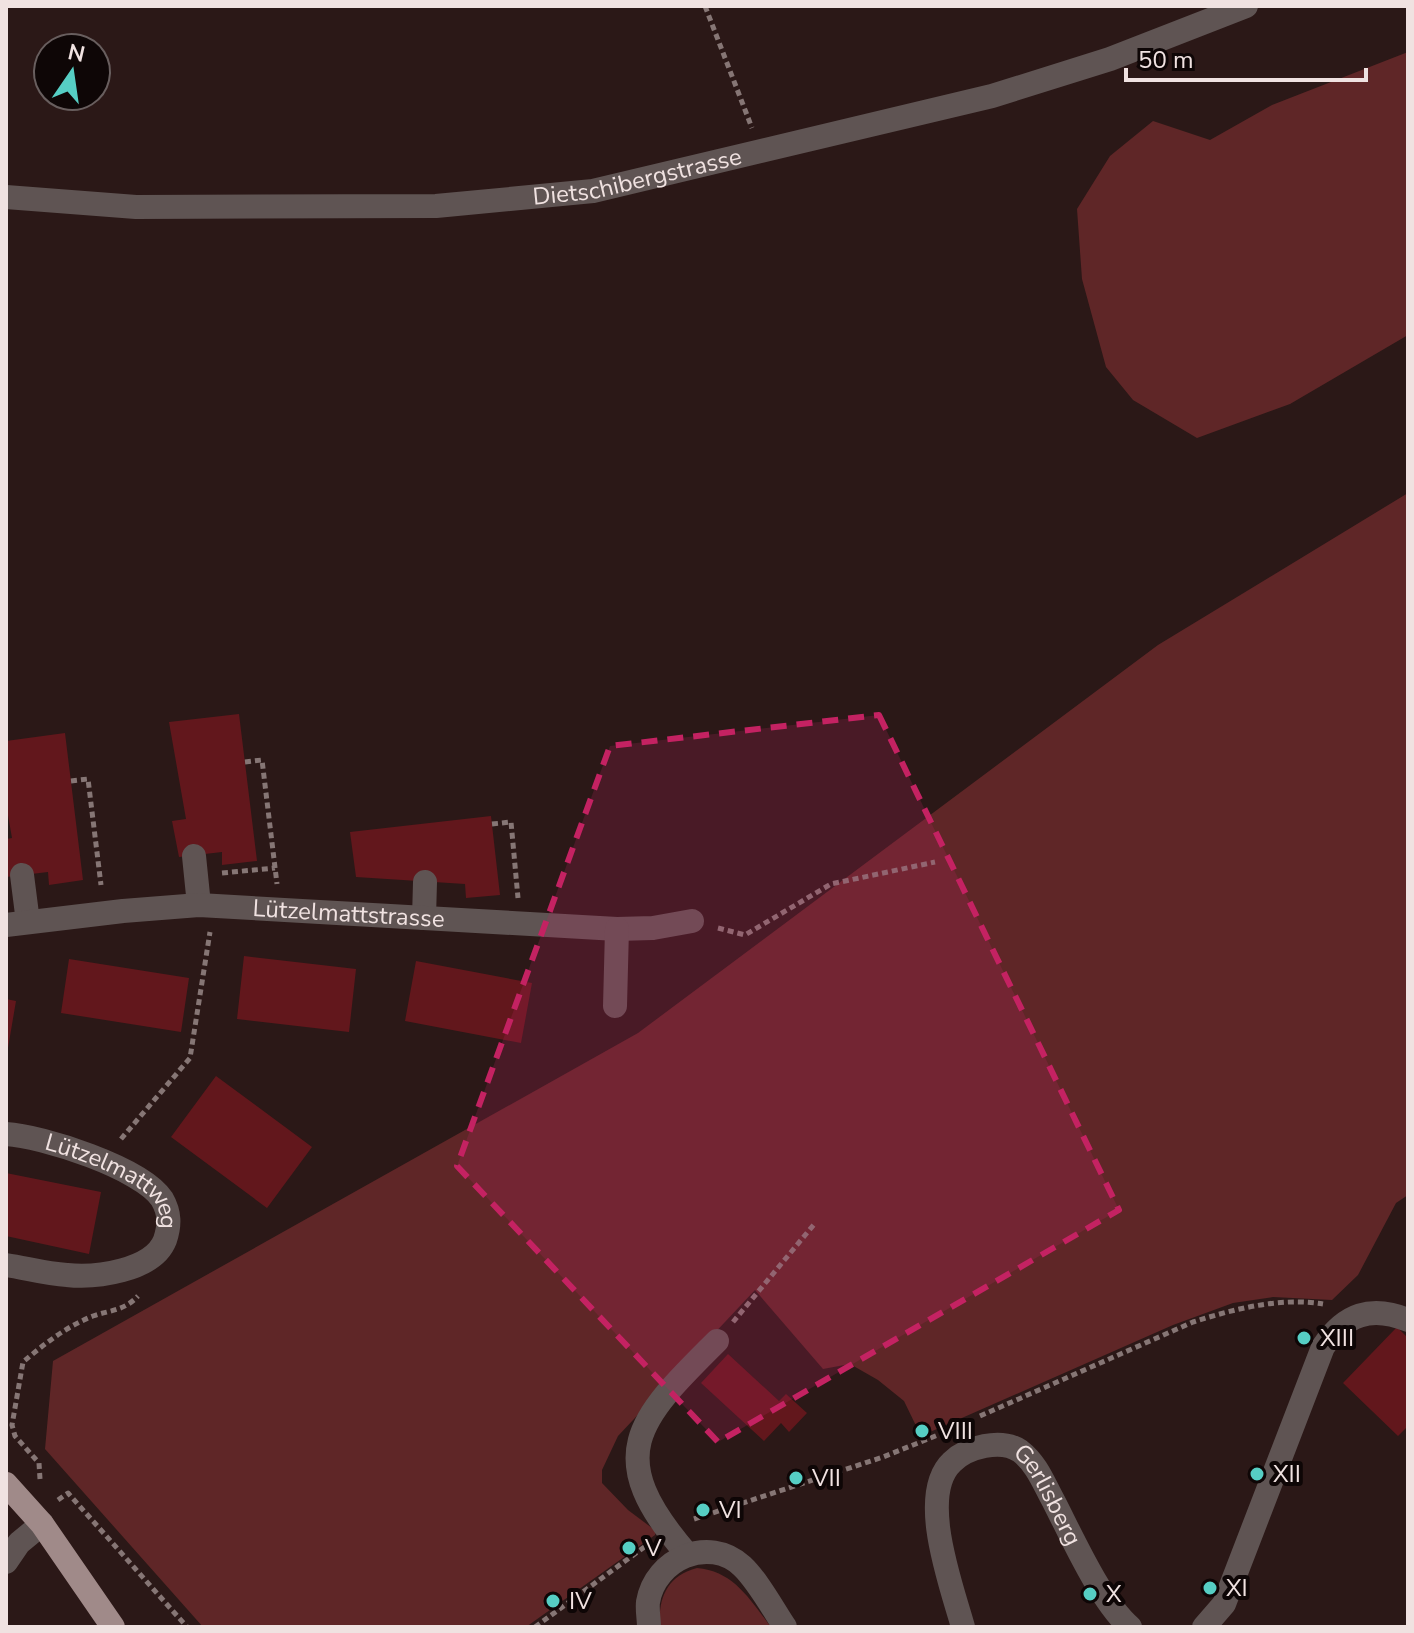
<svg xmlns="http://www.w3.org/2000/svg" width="1414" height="1633" font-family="'Nunito Sans',sans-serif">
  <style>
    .green { fill: #5f2627 }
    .building { fill: #62171c }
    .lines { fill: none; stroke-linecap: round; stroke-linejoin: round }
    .path { stroke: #867675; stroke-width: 5; stroke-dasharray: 6 4; stroke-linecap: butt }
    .minor { stroke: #5f5453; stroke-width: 24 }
    .major { stroke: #a08a89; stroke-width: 24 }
    .marked { fill: #c42262; fill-opacity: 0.2; stroke: #c42262; stroke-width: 6; stroke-dasharray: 16 10; stroke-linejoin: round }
    .poi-dot { fill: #56cec4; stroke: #0e0606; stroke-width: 3 }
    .labels { text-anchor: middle; stroke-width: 8; stroke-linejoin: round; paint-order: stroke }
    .street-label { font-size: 24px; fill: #f0e2e1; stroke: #0e0606 }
    .poi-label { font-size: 24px; fill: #f0e2e1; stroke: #0e0606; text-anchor: start }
  </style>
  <rect width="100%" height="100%" fill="#2b1817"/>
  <!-- green -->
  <path class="green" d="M1408 52V335L1290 404 1197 438 1133 400 1106 367 1082 279 1077 209 1110 156 1153 121 1210 140 1272 105Z
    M1408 493V1195L1396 1203 1358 1275 1332 1300 1273 1297 1233 1303 1173 1325 921 1436 904 1401 878 1380 850 1364 823 1369 755 1290 618 1436 602 1470V1483L628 1510 656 1531 655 1535 526 1627H203L45 1449 53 1361 638 1033 1158 645Z
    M697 1568C734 1571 750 1600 771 1627H660C658 1598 667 1576 697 1568Z"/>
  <!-- building -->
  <path class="building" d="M239 714 257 861 222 865V852L179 857 172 821 186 819 169 722Z
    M65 733 83 880 49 885 48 872 6 877V839L12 838 6 804V741Z
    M491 816 500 895 466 898 465 884 356 877 350 832Z
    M244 956 356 969 349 1032 237 1019Z
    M69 959 189 978 181 1032 61 1013Z
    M416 961 532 983 521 1043 405 1021Z
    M6 999 16 1001 8 1048H6Z
    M216 1076 312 1147 267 1208 171 1137Z
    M6 1173 101 1192 89 1254 6 1236Z
    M1397 1327 1408 1338V1426L1398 1436 1343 1383Z
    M728 1354 779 1401 786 1394 807 1413 789 1432 781 1423 764 1441 701 1383Z"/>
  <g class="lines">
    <!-- path -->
    <path class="path" d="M705 6 752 128
      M245 762 262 760 277 884
      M71 781 88 779 101 885
      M492 824 511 822 518 898
      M222 873 275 868
      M718 928 745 935 831 884 935 862
      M121 1139 190 1058 210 932
      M733 1322 816 1222
      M980 1416 1193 1322C1234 1309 1280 1297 1323 1304
      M40 1479 39 1463 15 1436 12 1425 23 1362C43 1345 67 1326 93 1316 110 1310 124 1311 138 1296
      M58 1500 68 1493 187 1627
      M694 1519 883 1457 938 1435
      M535 1627 647 1545"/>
    <!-- minor -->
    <g class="minor">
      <path id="s1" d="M6 197 136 207 436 206 593 191 992 96 1110 59 1246 6"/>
      <path d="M194 856 199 905"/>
      <path d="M22 875 28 922"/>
      <path d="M424 918 425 882"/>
      <path id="s2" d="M6 925 123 911 199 905 617 929 653 928 692 921"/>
      <path d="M615 1006 617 929"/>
      <path id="s3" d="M6 1134C42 1136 142 1168 162 1199 170 1213 170 1225 165 1240 153 1271 95 1278 67 1275 46 1274 26 1268 6 1265"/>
      <path d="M687 1554C602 1456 636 1421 717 1341"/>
      <path d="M6 1562 19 1543 42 1524"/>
      <path d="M649 1627C649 1619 647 1610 648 1602 655 1559 709 1535 742 1566 758 1581 773 1609 785 1627"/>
      <path id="s4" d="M963 1627C952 1587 917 1495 952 1462 967 1447 1001 1438 1020 1451 1037 1464 1044 1484 1054 1502 1072 1537 1101 1602 1130 1627"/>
      <path d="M1204 1627 1224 1604 1323 1347C1345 1314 1371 1305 1408 1320"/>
    </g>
    <!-- major -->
    <path class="major" d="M6 1484 42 1524 113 1627"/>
  </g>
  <!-- marked area -->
  <path class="marked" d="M879 715 1119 1210 718 1442 457 1166 610 746Z"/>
  <!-- markers -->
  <g class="poi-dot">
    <circle cx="1304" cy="1338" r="8"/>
    <circle cx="922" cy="1431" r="8"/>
    <circle cx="1257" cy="1474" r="8"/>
    <circle cx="796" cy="1478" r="8"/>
    <circle cx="703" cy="1510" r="8"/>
    <circle cx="629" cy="1548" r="8"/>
    <circle cx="1210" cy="1588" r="8"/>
    <circle cx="1090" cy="1594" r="8"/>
    <circle cx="553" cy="1601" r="8"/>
  </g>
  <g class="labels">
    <!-- street labels -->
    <g class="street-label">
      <text dy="8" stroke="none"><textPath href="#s1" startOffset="634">Dietschibergstrasse</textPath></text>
      <text dy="8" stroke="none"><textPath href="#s2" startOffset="344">Lützelmattstrasse</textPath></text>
      <text dy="8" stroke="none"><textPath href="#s3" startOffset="122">Lützelmattweg</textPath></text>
      <text dy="8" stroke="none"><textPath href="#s4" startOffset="298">Gerlisberg</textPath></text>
    </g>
    <!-- poi labels -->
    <g class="poi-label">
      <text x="1320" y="1346">XIII</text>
      <text x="938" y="1439">VIII</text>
      <text x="1273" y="1482">XII</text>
      <text x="812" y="1486">VII</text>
      <text x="719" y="1518">VI</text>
      <text x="645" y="1556">V</text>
      <text x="1226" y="1596">XI</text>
      <text x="1106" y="1602">X</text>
      <text x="569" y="1609">IV</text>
    </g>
  </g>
  <!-- border -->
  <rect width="1414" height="1633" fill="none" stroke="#f0e2e1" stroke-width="16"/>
  <!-- north arrow -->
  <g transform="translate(72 72) rotate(13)"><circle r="38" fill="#0e0606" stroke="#685e5e" stroke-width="2"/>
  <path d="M0-6L14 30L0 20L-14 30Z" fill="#56cec4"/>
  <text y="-12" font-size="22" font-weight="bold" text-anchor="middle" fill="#f0e2e1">N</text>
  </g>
  <!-- scale -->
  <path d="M1126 68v12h240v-12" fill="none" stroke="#f0e2e1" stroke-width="4"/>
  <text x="1138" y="68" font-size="24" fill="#f0e2e1" stroke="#0e0606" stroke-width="6" paint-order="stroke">50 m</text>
</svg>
